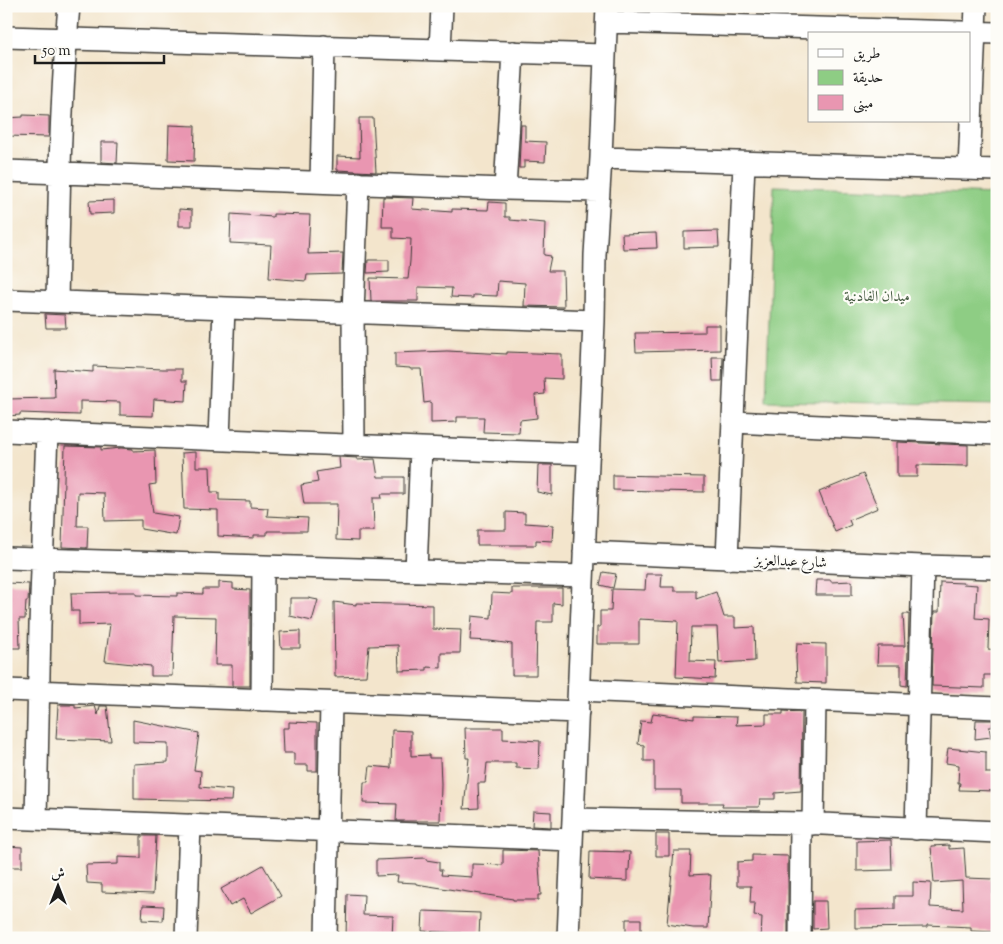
<svg xmlns="http://www.w3.org/2000/svg" width="1003" height="944" font-family="'Sorts Mill Goudy',Amiri,serif">
  <style>
    .green { fill: #8ecd84; stroke: #557450 }
    .building { fill: #e996b1 }
    .lines { fill: none; stroke-linecap: round; stroke-linejoin: round }
    .minor-casing { stroke: #3c3a36; stroke-width: 24 }
    .minor { stroke: #fff; stroke-width: 21 }
    .labels { text-anchor: middle; stroke-width: 4.5; stroke-linejoin: round; paint-order: stroke }
    .park-label { font-size: 15px; fill: #445a40; stroke: #fdfcf7 }
    .street-label { font-size: 15px; fill: #1c1c1c; stroke: #fdfcf7 }
  </style>
  <rect width="100%" height="100%" fill="#fdfcf7"/>
  <filter id="ink" filterUnits="userSpaceOnUse"><feTurbulence type="fractalNoise" baseFrequency=".02" numOctaves="2"/><feDisplacementMap in="SourceGraphic" scale="10" xChannelSelector="R" yChannelSelector="G"/><feConvolveMatrix kernelMatrix="1 2 1 2 8 2 1 2 1" color-interpolation-filters="sRGB"/></filter>
  <filter id="wash" filterUnits="userSpaceOnUse"><feTurbulence type="fractalNoise" baseFrequency=".0096" numOctaves="4" result="noise"/><feDisplacementMap in="SourceGraphic" scale="20" xChannelSelector="R" yChannelSelector="G"/><feGaussianBlur stdDeviation="1.12" result="paint"/><feColorMatrix in="noise" values="0 0 0 0 0 0 0 0 0 0 0 0 0 0 0 0 0 1.4 0 .05"/><feComposite in="paint" operator="in"/></filter>
  <g filter="url(#wash)">
    <rect width="100%" height="100%" fill="#f3e5cc"/>
    <!-- green -->
    <path class="green" d="M774 186 997 194V405L766 401Z"/>
    <g id="blocks">
      <!-- building -->
      <path class="building" d="M23 115 49 116V137L6 136V118L23 117Z
        M359 118H373L376 172 337 170V156L360 157Z
        M169 125 195 126 194 161 168 160Z
        M521 125H525V141L546 142 545 162 524 161V168H519Z
        M101 142H118L117 163 101 162Z
        M383 197 413 198 412 209 452 212V209L488 210 489 202 505 203V217H510V220L545 223 544 255 551 256 548 271H563L564 307 524 306 525 283 498 281 497 296 473 295V298L451 297 452 288 418 287V301H371L370 278 408 279 410 261 411 239 393 238V227H382Z
        M114 200V213L90 214 89 201Z
        M179 209 192 210V226H179Z
        M231 214 273 217V214L310 215 308 254 343 253 342 274 307 275 306 281 269 278 271 245 230 243Z
        M718 231 719 247 684 248V232Z
        M656 233 657 248 623 249 622 234Z
        M368 260H389V272L367 273Z
        M45 314 65 315 66 328H46Z
        M705 325H720V350L636 352 635 333 705 332Z
        M447 351 507 354V352L562 354V379L544 378 545 394 535 395 537 418 520 420 519 433 483 432 484 417H457V422L431 423V402L424 403 421 369H410V368L395 367V353Z
        M712 357H723L722 381H713Z
        M93 366 163 369H182V381H187L186 401 154 399 153 416 120 415V402L80 401V415L20 413V415L6 416V399L55 398 54 369 93 372Z
        M897 442 968 445V466L917 465V477H897Z
        M65 446 101 447V450L121 448 133 449V451L155 450 156 484 149 485 153 513 179 517 176 535 141 529V520L105 521 104 493 78 492 77 526H88L87 548 62 547Z
        M196 452V467H210L211 492H219V500L250 501V507L268 508 267 516 308 518 307 531H267V535H254V538L218 536V510L184 509 182 453Z
        M339 457 357 458V460L375 459 378 477H404V494H381L382 498H373L374 531H358V541L336 540 337 504H304L301 485 318 482 316 472 340 468Z
        M538 465H552V495L537 492Z
        M863 474 878 508 849 520 851 525 835 532 819 492Z
        M613 475 704 477V492L613 490Z
        M506 512 525 513V523L553 525 552 541 536 540V545H477V530H506Z
        M603 572 616 574 613 588 600 585Z
        M646 574H662L661 587H674V591H696V599L716 592 724 617H735V628L754 627 755 661 719 663 717 627H691L690 661 716 662 715 679 676 677 678 621 639 619V644H597V627H600V611H611L612 589 645 590Z
        M816 580H831V582L852 581V595H815Z
        M219 582 233 583V589L250 590V686H232V665H215L216 617 174 616 172 676H151V666L105 661 110 624 79 625V611H72L71 593 121 592H136V595L177 596V593L203 594V589H219Z
        M940 582 963 583V584L977 585 975 618 989 619 988 649 997 650V675H984V688L932 686 934 612H939Z
        M6 583 29 584 28 601H26L25 619H19L20 648H6Z
        M512 588H562V604L553 603V622H537L536 675H512V644L490 641 470 640 472 616 491 618 492 593 512 594Z
        M290 598H308L318 600 312 621 290 616Z
        M334 602 356 605V603L433 605V629L461 630 460 653H441V668L427 667V670L399 671 398 645 369 646 366 676 335 677Z
        M903 614H909L907 686 901 685V665H877L878 646H905Z
        M300 631V648H281L280 632Z
        M797 643 826 644V683L797 682 796 658Z
        M58 705H75V708L95 706 98 715 100 706H107L111 741 56 739Z
        M783 711 802 712 801 791 775 793V799H760L759 807H722L723 803H681V790H654V761H644V745L638 744 641 721 651 722 653 713 694 719V716L737 717 736 725 766 724V714H783Z
        M133 720 199 733 194 770 201 771 200 787 232 790 231 801 134 799V764L168 762V743L133 742Z
        M976 720H993L992 727H989L991 737 975 739Z
        M289 722 317 723V771H308V765H294V753H284L283 728H289Z
        M465 728H503V739L540 741 539 769 516 768V763H487L485 783H478L479 808 464 809 469 758H466Z
        M392 730 411 731V756L429 755V758H440L441 784 440 821H396L397 804 363 803 364 782H368L370 766 391 768Z
        M948 748 986 752V773H997V791L959 790 960 783H958L959 765 946 763Z
        M533 811 551 812V827L532 826Z
        M656 834H669V856H656Z
        M141 836H156L153 894 102 892V884L87 883 86 865 118 864V857L141 858Z
        M891 840 892 870 857 871V841Z
        M949 845V849L964 848 966 878 993 879V895H997V932L971 931V927L927 925V927L855 928V910L895 909V896H913V882L931 883 930 907 963 909 962 881 934 883 931 846Z
        M6 846 22 847V867H6Z
        M503 850 538 851 541 895H538V900H513V899L416 884V883L397 882 398 875 376 876V860L426 858V860L439 862V870H442L441 875 472 877V864L503 865Z
        M590 851 630 852 629 870H627V881L589 879Z
        M674 851H691L690 875 708 874V875H711L708 928H693L667 924Z
        M752 855 788 856V938H761L762 917 754 916 755 903H750L751 886H737V862L752 861Z
        M263 865 281 896 251 913 243 899 230 906 221 889Z
        M347 894 364 895 363 915 393 916 392 938H346Z
        M813 901H826L827 928 813 929Z
        M143 905 164 906 163 921 142 920Z
        M423 911 480 913 479 938H461V933L422 931Z
        M626 919H641V933H626Z"/>
    </g>
  </g>
  <g filter="url(#ink)">
    <use href="#blocks" fill-opacity="0" stroke="#3c3a36" stroke-width="1"/>
    <g class="lines">
      <!-- minor casing -->
      <g class="minor-casing">
        <path id="minor" d="M607 22 997 33
          M6 37 605 55
          M440 50 442 6
          M601 158 997 170
          M969 169 976 6
          M6 171 505 189 598 191
          M321 182 324 46
          M505 189 513 52
          M6 300 594 321
          M57 302C59 204 60 105 69 6
          M733 422 997 434
          M6 431 421 448 589 454
          M219 439 224 308
          M354 445 353 313 358 183
          M584 552 923 566 997 568
          M6 558 583 576
          M727 559 744 163
          M416 571 421 448
          M6 690 578 712
          M579 690 997 708
          M262 700 263 566
          M6 818 572 840
          M36 819 40 625 47 432
          M573 819 801 823 997 832
          M813 824 815 701
          M916 829 923 566
          M186 938 190 825
          M326 938 331 703
          M568 938 594 321 595 255 601 158 607 6
          M800 938 801 823"/>
      </g>
      <!-- minor -->
      <use href="#minor" class="minor"/>
    </g>
  </g>
  <g class="labels">
    <!-- park labels -->
    <g class="park-label">
      <text x="877" y="301">ميدان الفادنية</text>
    </g>
    <!-- street labels -->
    <g class="street-label">
      <text transform="translate(791 561) rotate(2)" y="5">شارع عبدالعزيز</text>
    </g>
  </g>
  <!-- margin -->
  <rect width="1003" height="944" fill="none" stroke="#fdfcf7" stroke-width="25"/>
  <!-- legend -->
  <rect x="808" y="32" width="162" height="90" fill="#fdfcf7" stroke="#a3a29f"/>
  <rect x="818" y="49" width="25" height="8" fill="#ffffff" stroke="#a3a29f"/>
  <text x="853" y="58" font-size="15" fill="#1c1c1c">طريق</text>
  <rect x="818" y="70" width="25" height="15" fill="#8ecd84" stroke="#a3a29f"/>
  <text x="853" y="82" font-size="15" fill="#1c1c1c">حديقة</text>
  <rect x="818" y="95" width="25" height="15" fill="#e996b1" stroke="#a3a29f"/>
  <text x="853" y="108" font-size="15" fill="#1c1c1c">مبنى</text>
  <!-- north arrow -->
  <g transform="translate(58 886)" stroke="#fdfcf7" stroke-width="4" paint-order="stroke">
  <path d="M0-4L9 19L0 12L-9 19Z" fill="#1c1c1c"/>
  <text y="-8" font-size="14" font-weight="bold" text-anchor="middle" fill="#1c1c1c">ش</text>
  </g>
  <!-- scale -->
  <path d="M35 55v8h129v-8" fill="none" stroke="#1c1c1c" stroke-width="2.5"/>
  <text x="42" y="55" font-size="15" fill="#1c1c1c" stroke="#fdfcf7" stroke-width="4" paint-order="stroke">50 m</text>
</svg>
